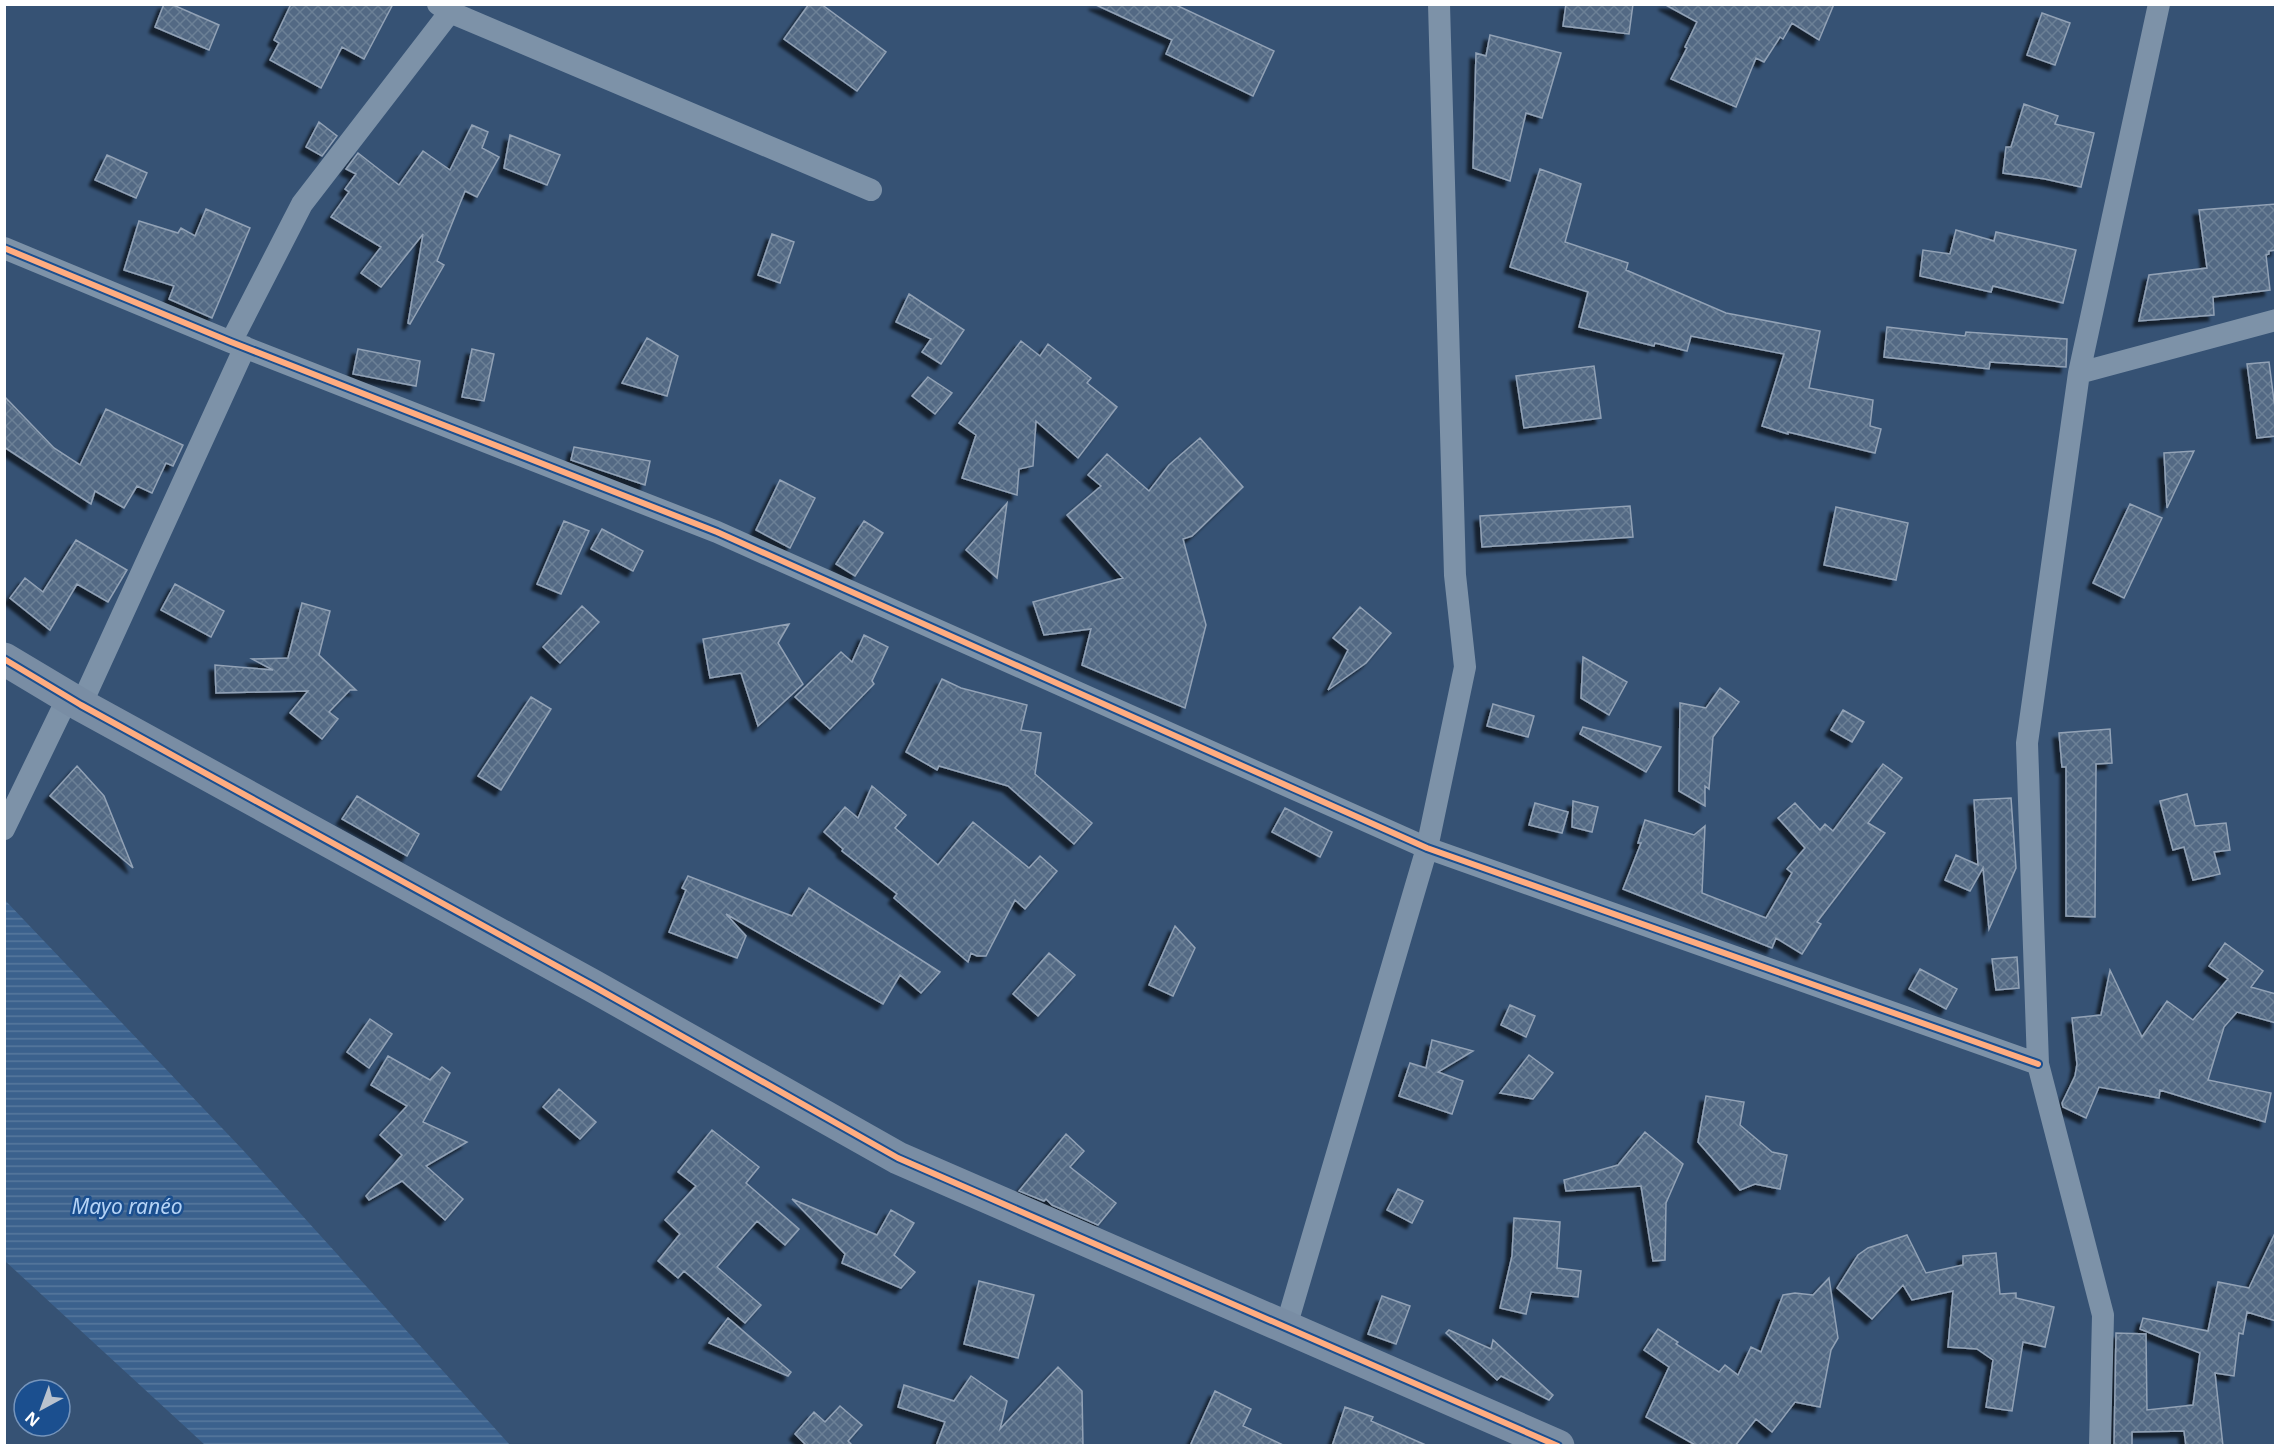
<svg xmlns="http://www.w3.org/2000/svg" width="2280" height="1450" font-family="'Noto Sans',sans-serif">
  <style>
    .water { fill: url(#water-rules) }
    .building { fill: url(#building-cross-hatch); stroke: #92a2b6; stroke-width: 1.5; filter: url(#shadow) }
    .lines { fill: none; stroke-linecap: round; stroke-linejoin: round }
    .street { stroke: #7d92a8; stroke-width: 22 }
    .secondary { stroke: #798da4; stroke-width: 33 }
    .cycleway-casing { stroke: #1b4f8f; stroke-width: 10 }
    .cycleway { stroke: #ffac80; stroke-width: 6 }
    .labels { text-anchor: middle; stroke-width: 5; stroke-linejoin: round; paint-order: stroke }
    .water-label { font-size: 21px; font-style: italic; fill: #b5d3f5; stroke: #1b4f8f }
  </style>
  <defs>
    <pattern id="water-rules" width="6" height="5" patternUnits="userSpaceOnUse" patternTransform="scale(1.5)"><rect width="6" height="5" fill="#3b618d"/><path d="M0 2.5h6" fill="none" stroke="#58799e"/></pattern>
    <pattern id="building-cross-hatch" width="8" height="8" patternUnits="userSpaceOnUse" patternTransform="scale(1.5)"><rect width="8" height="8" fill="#526984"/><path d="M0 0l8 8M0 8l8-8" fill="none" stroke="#6c8096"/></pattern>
    <filter id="shadow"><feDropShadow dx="-5.5" dy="5.5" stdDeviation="1.5" flood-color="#0009"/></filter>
  </defs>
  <rect width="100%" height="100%" fill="#365274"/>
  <!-- water -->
  <path class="water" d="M4 899 242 1149 510 1445H205L5 1261Z"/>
  <!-- building -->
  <path class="building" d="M164 4H171L219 25 209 50 155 27Z
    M291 4H393L364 59 342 47 321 88 270 60 279 43 274 40Z
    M809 4H821L886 52 857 91 784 39Z
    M1094 4H1174L1274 51 1253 96 1166 54 1172 40Z
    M1566 4H1633L1629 34 1563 26Z
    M1664 4H1834L1819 40 1792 23 1783 39 1780 37 1764 62 1756 58 1736 107 1671 79 1687 48 1685 47 1697 22Z
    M2042 13 2070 23 2055 65 2027 55Z
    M1490 35 1561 53 1542 118 1526 113 1510 181 1473 168 1476 53 1486 56Z
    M2024 104 2058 116 2055 124 2094 133 2081 187 2045 179 2003 173 2006 147H2011Z
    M319 122 337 136 322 156 306 147Z
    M472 125 488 132 482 148 499 157 477 197 465 191 437 261 444 265 410 324 408 323 423 234 381 287 361 273 381 247 331 217 349 192 345 189 356 174 346 169 358 153 399 185 423 151 450 170Z
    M510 135 560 155 547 185 504 168Z
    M107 155 147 173 136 198 95 180Z
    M1540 169 1581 184 1565 242 1628 263 1626 270 1726 313 1820 331 1809 388 1873 400 1870 426 1881 429 1875 453 1788 432V434L1762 426 1784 354 1691 336 1687 351 1655 343 1654 346 1579 327 1588 292 1510 267Z
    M2276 204V250L2269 251V254L2266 255 2270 290 2213 297 2214 315 2139 321 2149 275 2207 268 2199 210Z
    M206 209 250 228 212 318 169 299 174 286 124 270 139 221 178 233 181 228 195 236Z
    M1956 230 1994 241 1996 232 2076 250 2063 303 1993 286 1991 292 1920 276 1923 250 1950 254Z
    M772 234 794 242 780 283 758 275Z
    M909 294 964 330 941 364 922 352 931 339 896 322Z
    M1887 327 1965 336 1966 332 2067 339 2066 367 1990 362 1989 369 1884 357Z
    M647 338 678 356 667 396 622 383Z
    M1021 341 1040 356 1048 344 1091 378 1087 383 1117 407 1078 458 1036 421 1033 466 1019 469 1017 495 962 478 976 435 959 423Z
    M358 349 420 361 416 386 353 374Z
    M472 349 494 354 484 401 462 397Z
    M2269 362 2276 416V436L2257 438 2247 364Z
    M1594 366 1601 418 1524 428 1516 376Z
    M928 377 952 393 935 414 912 396Z
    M4 396 54 448 80 465 106 409 183 445 173 466 166 463 152 493 137 486 124 508 95 491 91 504 4 447Z
    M1200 438 1243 487 1192 536 1183 539 1206 625 1185 708 1082 665 1091 629 1044 635 1033 602 1123 578 1067 515 1101 486 1088 475 1107 454 1149 491 1169 465Z
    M574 447 650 461 645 485 571 460Z
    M2194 451 2167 508 2164 453Z
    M780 480 815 498 790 548 756 530Z
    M1007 503 997 578 966 550Z
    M2130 504 2162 518 2124 598 2093 583Z
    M1630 506 1633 537 1482 547 1480 516Z
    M1836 507 1908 523 1896 580 1824 565Z
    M564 521 589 531 561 594 537 584Z
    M864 521 883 533 855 576 836 564Z
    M602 529 643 551 633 571 591 549Z
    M76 540 127 570 108 602 77 584 50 630 10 598 25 578 43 592Z
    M175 584 224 611 211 637 161 610Z
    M302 603 330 611 319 655 356 690H350L329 712 338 719 322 739 290 713 308 691 216 693 215 665 273 670 252 659 288 658Z
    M582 606 599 622 560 663 543 647Z
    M1360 607 1391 633 1366 663 1328 690 1348 650 1333 638Z
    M789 624 778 643 803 684 758 726 741 673 710 678 703 639Z
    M864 635 888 647 872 681 874 684 830 729 795 697 841 652 852 662Z
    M1583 657 1627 682 1609 715 1581 698Z
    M942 679 961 688 1027 705 1021 730 1041 733 1035 774 1092 823 1074 844 1008 786 939 766 937 770 906 752Z
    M1720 688 1739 702 1713 737 1709 789 1705 786V806L1679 791 1680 703 1706 708Z
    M531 697 551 709 501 790 478 776Z
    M1493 704 1534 716 1528 737 1487 726Z
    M1843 710 1864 722 1852 742 1831 730Z
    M1583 727 1661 747 1646 772 1580 734Z
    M2110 729 2112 763 2096 764 2095 917 2066 916V767H2062L2059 733Z
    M1883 764 1902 778 1868 823 1885 833 1817 922 1821 924 1802 954 1776 938 1772 948 1623 889 1641 843H1638L1645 820 1694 835 1705 826 1702 893 1766 918 1792 873 1787 869 1805 848 1778 818 1795 803 1820 830 1825 824 1833 831Z
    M77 766 104 796 133 868 50 796Z
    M872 786 906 815 895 828 938 865 973 822 1029 868 1040 856 1057 871 1025 909 1015 900 986 956H977L971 953 968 962 894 898 897 894 842 851 843 849 824 832 845 807 858 818Z
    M2187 794 2195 826 2226 823 2230 850 2214 852 2220 874 2193 880 2184 847 2173 850 2160 801Z
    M357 796 419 834 407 856 342 819Z
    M2011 798 2016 868 1989 929 1983 868 1970 891 1945 880 1956 855 1978 865 1974 800Z
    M1573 801 1598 807 1592 832 1572 827Z
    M1535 803 1568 812 1562 833 1529 825Z
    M1285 808 1332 832 1320 857 1272 832Z
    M688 876 792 916 809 888 940 972 921 993 900 975 883 1004 726 914 746 936 737 958 669 932 686 890 682 888Z
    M1175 926 1195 948 1173 996 1149 985Z
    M2225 943 2263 971 2251 987 2276 994V1023L2237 1012 2224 1027 2208 1080 2271 1093 2265 1122 2160 1090 2159 1098 2099 1087 2086 1118 2063 1107 2062 1103 2075 1076 2077 1064 2072 1018 2101 1015 2110 970 2142 1037 2167 1001 2193 1020 2228 979 2209 966Z
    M1049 953 1075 975 1038 1016 1013 994Z
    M2017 957 2019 988 1996 990 1992 959Z
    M1920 969 1957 989 1946 1009 1909 989Z
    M1510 1005 1535 1016 1526 1037 1501 1025Z
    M370 1019 392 1034 369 1068 347 1052Z
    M1432 1040 1473 1051 1438 1072 1463 1081 1452 1114 1399 1096 1410 1063 1426 1068Z
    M1529 1055 1553 1073 1533 1099 1500 1093Z
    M388 1056 430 1080 442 1067 450 1073 423 1122 467 1142 426 1166 463 1199 445 1220 402 1181 369 1200 366 1196 402 1155 380 1135 407 1106 371 1085Z
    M559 1089 596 1122 580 1139 543 1107Z
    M1706 1096 1744 1102 1740 1125 1772 1152 1787 1155 1780 1189 1755 1184 1740 1190 1698 1142Z
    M712 1130 759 1167 746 1183 799 1229 785 1245 757 1221 717 1267 761 1305 745 1323 684 1271 678 1278 658 1261 680 1234 665 1220 696 1186 678 1172Z
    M1645 1132 1683 1164 1666 1203 1665 1260 1653 1261 1641 1186 1566 1191 1564 1180 1618 1165Z
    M1066 1134 1084 1151 1070 1167 1116 1203 1098 1225 1052 1205 1046 1199 1044 1201 1019 1191Z
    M1398 1189 1423 1201 1412 1223 1387 1210Z
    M792 1199 877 1235 891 1210 914 1223 894 1255 915 1272 901 1288 842 1263 845 1254Z
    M1514 1218 1560 1222 1557 1268 1581 1271 1578 1297 1531 1292 1526 1314 1500 1308 1512 1256Z
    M2276 1231V1321L2247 1312 2243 1334 2239 1333 2234 1376 2215 1373 2223 1446H2186L2184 1431 2132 1432V1446H2114L2116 1333 2146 1334 2147 1410 2193 1405 2200 1353 2140 1329 2143 1318 2208 1331 2218 1282 2249 1288Z
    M1907 1235 1926 1273 1963 1265V1256L1996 1253 2000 1294 2016 1293V1298L2054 1307 2045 1347 2023 1342 2012 1411 1986 1407 1993 1360 1977 1349 1948 1347 1953 1291 1912 1300 1903 1285 1872 1319 1837 1288 1858 1255 1868 1248Z
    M1829 1278 1838 1338 1831 1350 1820 1407 1795 1402 1772 1432 1756 1419 1735 1446H1697L1646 1417 1669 1367 1644 1350 1658 1329 1678 1342 1676 1344 1719 1372 1725 1365 1738 1375 1751 1347 1761 1352 1783 1295 1795 1293 1813 1295Z
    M979 1281 1034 1295 1018 1358 964 1344Z
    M1382 1296 1410 1306 1396 1344 1368 1334Z
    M728 1318 791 1372 788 1376 709 1343Z
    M1449 1330 1491 1349 1493 1340 1553 1395 1549 1400 1501 1376 1497 1380 1446 1333Z
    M1058 1367 1082 1391 1083 1446H936L945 1422 898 1407 904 1385 954 1401 971 1376 1007 1401 1000 1429Z
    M1215 1391 1251 1409 1243 1426 1285 1446H1190Z
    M840 1406 862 1425 848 1441 853 1446H804L805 1444 795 1434 814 1412 825 1422Z
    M1345 1407 1373 1417 1371 1421 1428 1446H1332Z"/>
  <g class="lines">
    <!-- street -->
    <path class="street" d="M438 4 450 12 871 190
      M4 248 231 342 717 532 1427 848 2038 1064
      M231 342 302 204 450 12
      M2079 373 2276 320
      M81 705 245 347
      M4 829 68 697
      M1286 1327 1427 848 1465 667 1455 575 1439 4
      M2100 1446 2103 1315 2038 1064 2027 743 2079 373 2159 4"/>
    <!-- secondary -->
    <path class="secondary" d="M4 659 81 705 593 986 898 1158 1558 1446"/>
    <!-- cycleway casing -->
    <g class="cycleway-casing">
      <path id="cycleway" d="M4 248 231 342 717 532 1427 848 2038 1064
        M4 659 81 705 593 986 898 1158 1558 1446"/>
    </g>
    <!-- cycleway -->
    <use href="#cycleway" class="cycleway"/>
  </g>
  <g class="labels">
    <!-- water labels -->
    <g class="water-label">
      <text x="127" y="1214">Mayo ranéo</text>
    </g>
  </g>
  <!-- border -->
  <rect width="2280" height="1450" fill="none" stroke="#ffffff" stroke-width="12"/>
  <!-- north arrow -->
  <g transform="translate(42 1408) rotate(221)"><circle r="28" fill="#1b4f8f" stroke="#7695bc" stroke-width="1.5"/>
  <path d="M0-4.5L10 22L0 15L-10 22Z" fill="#b9c2ce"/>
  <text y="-9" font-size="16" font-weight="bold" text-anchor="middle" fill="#ffffff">N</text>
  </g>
</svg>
